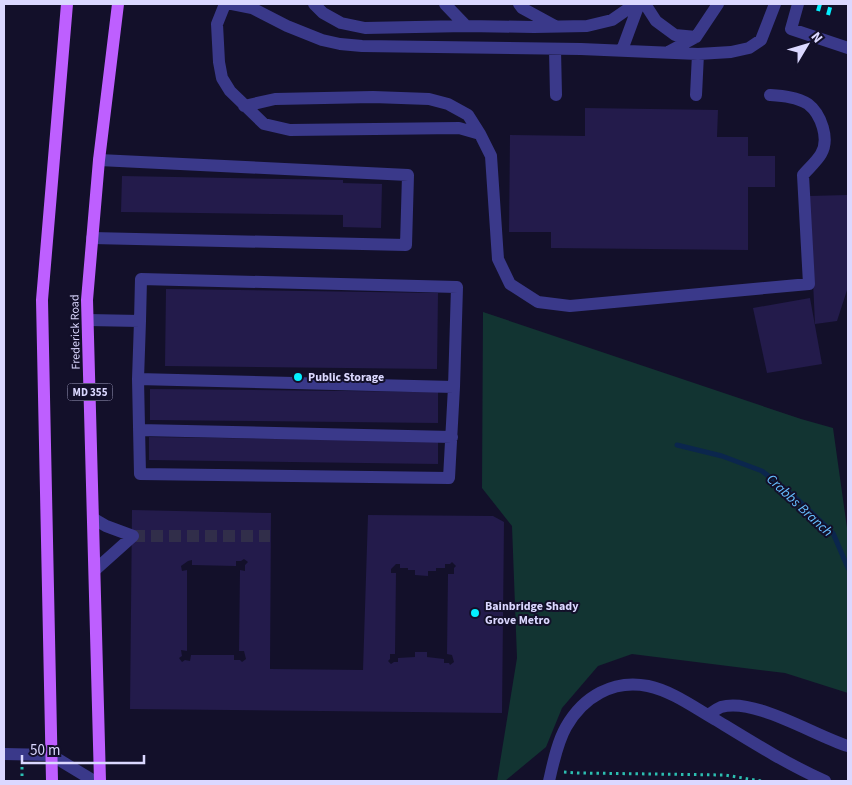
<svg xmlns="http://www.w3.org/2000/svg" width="852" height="785" font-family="'Source Sans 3',sans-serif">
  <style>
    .green { fill: #123432 }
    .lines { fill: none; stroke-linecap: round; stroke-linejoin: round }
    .stream { stroke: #0b264d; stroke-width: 5 }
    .building { fill: #231b4b; fill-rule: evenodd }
    .minor-tunnel { stroke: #312e4a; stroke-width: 12; stroke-dasharray: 12 6; stroke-linecap: butt }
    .path { stroke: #2cbfb1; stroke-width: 3; stroke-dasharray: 2.5 4; stroke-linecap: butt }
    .minor { stroke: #3a398a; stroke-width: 12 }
    .major { stroke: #be5fff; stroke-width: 12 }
    .rail { stroke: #04efff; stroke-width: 4; stroke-dasharray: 8 6; stroke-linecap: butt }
    .poi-dot { fill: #04efff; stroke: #13102a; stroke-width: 2 }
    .labels { text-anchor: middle; stroke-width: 4; stroke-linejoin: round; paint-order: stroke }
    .shield { fill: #13102a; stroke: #9f9cbf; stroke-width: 1 }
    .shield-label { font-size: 11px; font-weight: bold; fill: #dbd8ff }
    .street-label { font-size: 12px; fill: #dbd8ff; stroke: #13102a }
    .poi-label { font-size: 12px; font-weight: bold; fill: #dbd8ff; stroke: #13102a; text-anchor: start }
    .water-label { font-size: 14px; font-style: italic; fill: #66beff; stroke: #13102a }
  </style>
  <rect width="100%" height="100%" fill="#13102a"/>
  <!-- green -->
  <path class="green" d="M483 312 801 419 833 428 848 535V693L785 673 632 654 598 666 562 708 546 747 505 781H497L517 658 512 526 482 488Z"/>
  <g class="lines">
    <!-- stream -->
    <path class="stream" d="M677 445 722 456 762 471 793 495 833 533 848 568"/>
  </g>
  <!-- building -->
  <path class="building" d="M585 108 718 110 717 137H748V156H775V187H748V250L551 248V232H509L510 135 585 136Z
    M122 176 343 180V183L382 184 381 228 343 227V215L121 212Z
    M848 195V287L837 321 815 324 809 196Z
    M166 289 438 293 437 369 165 366Z
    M810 298 822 364 767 373 753 308Z
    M150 389 438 392V423L150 420Z
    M149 437 438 441V464L149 460Z
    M132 510 271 513 270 669 363 670 368 515 493 516 504 522 502 713 130 709ZM244 559 248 562 245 565V571L240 570 239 651H244L246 659 242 662 240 660H234V655H191L190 661 185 660 182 662 179 658 182 656 181 650 187 651V570L182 571 181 566 188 561 192 560V565L236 566V561H241ZM452 562 456 566 454 568V574H448L447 654 452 655 454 662 450 665 449 663H444V659L427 657V652H415V657L398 658V662H394L391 664 388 661 390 659V654H395L396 573H391V569L396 564H400V568H408V570H415V575L428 576V571H436V568H445V564H450Z"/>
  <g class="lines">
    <!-- minor-tunnel -->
    <path class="minor-tunnel" d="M133 536H270"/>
    <!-- path -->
    <path class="path" d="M22 767V781
      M564 772 578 773 725 775 761 781"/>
    <!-- minor -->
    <path class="minor" d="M225 4 217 24 219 62 222 78 230 91 264 124 290 130 459 128 480 134
      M232 4 252 8 287 26 322 40 340 44 362 46 581 49 698 54 731 52 749 48 761 40 775 4
      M314 4 323 13 341 23 365 28 466 26
      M445 4 466 26 534 27 587 26 612 20 635 4
      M519 4 522 8 555 26
      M645 4 656 21 675 35 696 37
      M798 4 791 29 848 48
      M555 50 556 95
      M622 50 639 4
      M670 51 696 37 718 4
      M696 95 698 54
      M244 106 275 99 373 97 429 99 448 104 468 115 480 134 491 156 498 259 510 284 538 302 570 306 809 284 803 175C809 168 817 161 821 154 830 139 821 114 808 104 797 97 783 96 770 95
      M92 238 406 245 408 175 99 160
      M88 320 140 321 138 379 454 387 457 287 141 279 140 321
      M138 379 140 474 449 478 454 387
      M139 430 452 437
      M94 519 106 526 133 536 95 570
      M708 715C712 713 716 709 721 707 754 697 815 736 848 746
      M4 754 51 755 94 781
      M549 781C553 764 557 743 566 727 583 697 613 679 648 686 672 691 695 708 716 720 752 742 787 764 825 781"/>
    <!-- major -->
    <path class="major" d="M52 781 42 300 67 4
      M100 781 87 300 99 160 118 4"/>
    <!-- rail -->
    <path class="rail" d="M818 11 820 4
      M828 15 831 4"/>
  </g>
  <!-- markers -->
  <g class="poi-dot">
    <circle cx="298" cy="377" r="5"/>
    <circle cx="475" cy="613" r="5"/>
  </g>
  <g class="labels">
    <!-- shield labels -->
    <rect class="shield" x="67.5" y="383.5" width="45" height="17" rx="4"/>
    <g class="shield-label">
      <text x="90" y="396">MD 355</text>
    </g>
    <!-- street labels -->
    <g class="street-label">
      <text transform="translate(75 332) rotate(-91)" y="4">Frederick Road</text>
    </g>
    <!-- poi labels -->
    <g class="poi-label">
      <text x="308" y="381">Public Storage</text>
      <text x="485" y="610">Bainbridge Shady<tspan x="485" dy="14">Grove Metro</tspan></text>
    </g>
    <!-- water labels -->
    <g class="water-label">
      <text transform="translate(800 505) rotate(43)" y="5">Crabbs Branch</text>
    </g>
  </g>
  <!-- border -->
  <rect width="852" height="785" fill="none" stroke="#dbd8ff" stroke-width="10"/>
  <!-- north arrow -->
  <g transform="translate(807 45) rotate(52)" stroke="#13102a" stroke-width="4" paint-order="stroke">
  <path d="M0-4L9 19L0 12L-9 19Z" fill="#dbd8ff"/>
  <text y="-8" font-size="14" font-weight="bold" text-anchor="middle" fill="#dbd8ff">N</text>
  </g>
  <!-- scale -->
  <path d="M22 755v8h122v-8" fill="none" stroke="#dbd8ff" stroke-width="2.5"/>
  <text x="30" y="755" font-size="15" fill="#dbd8ff" stroke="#13102a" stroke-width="4" paint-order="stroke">50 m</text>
</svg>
